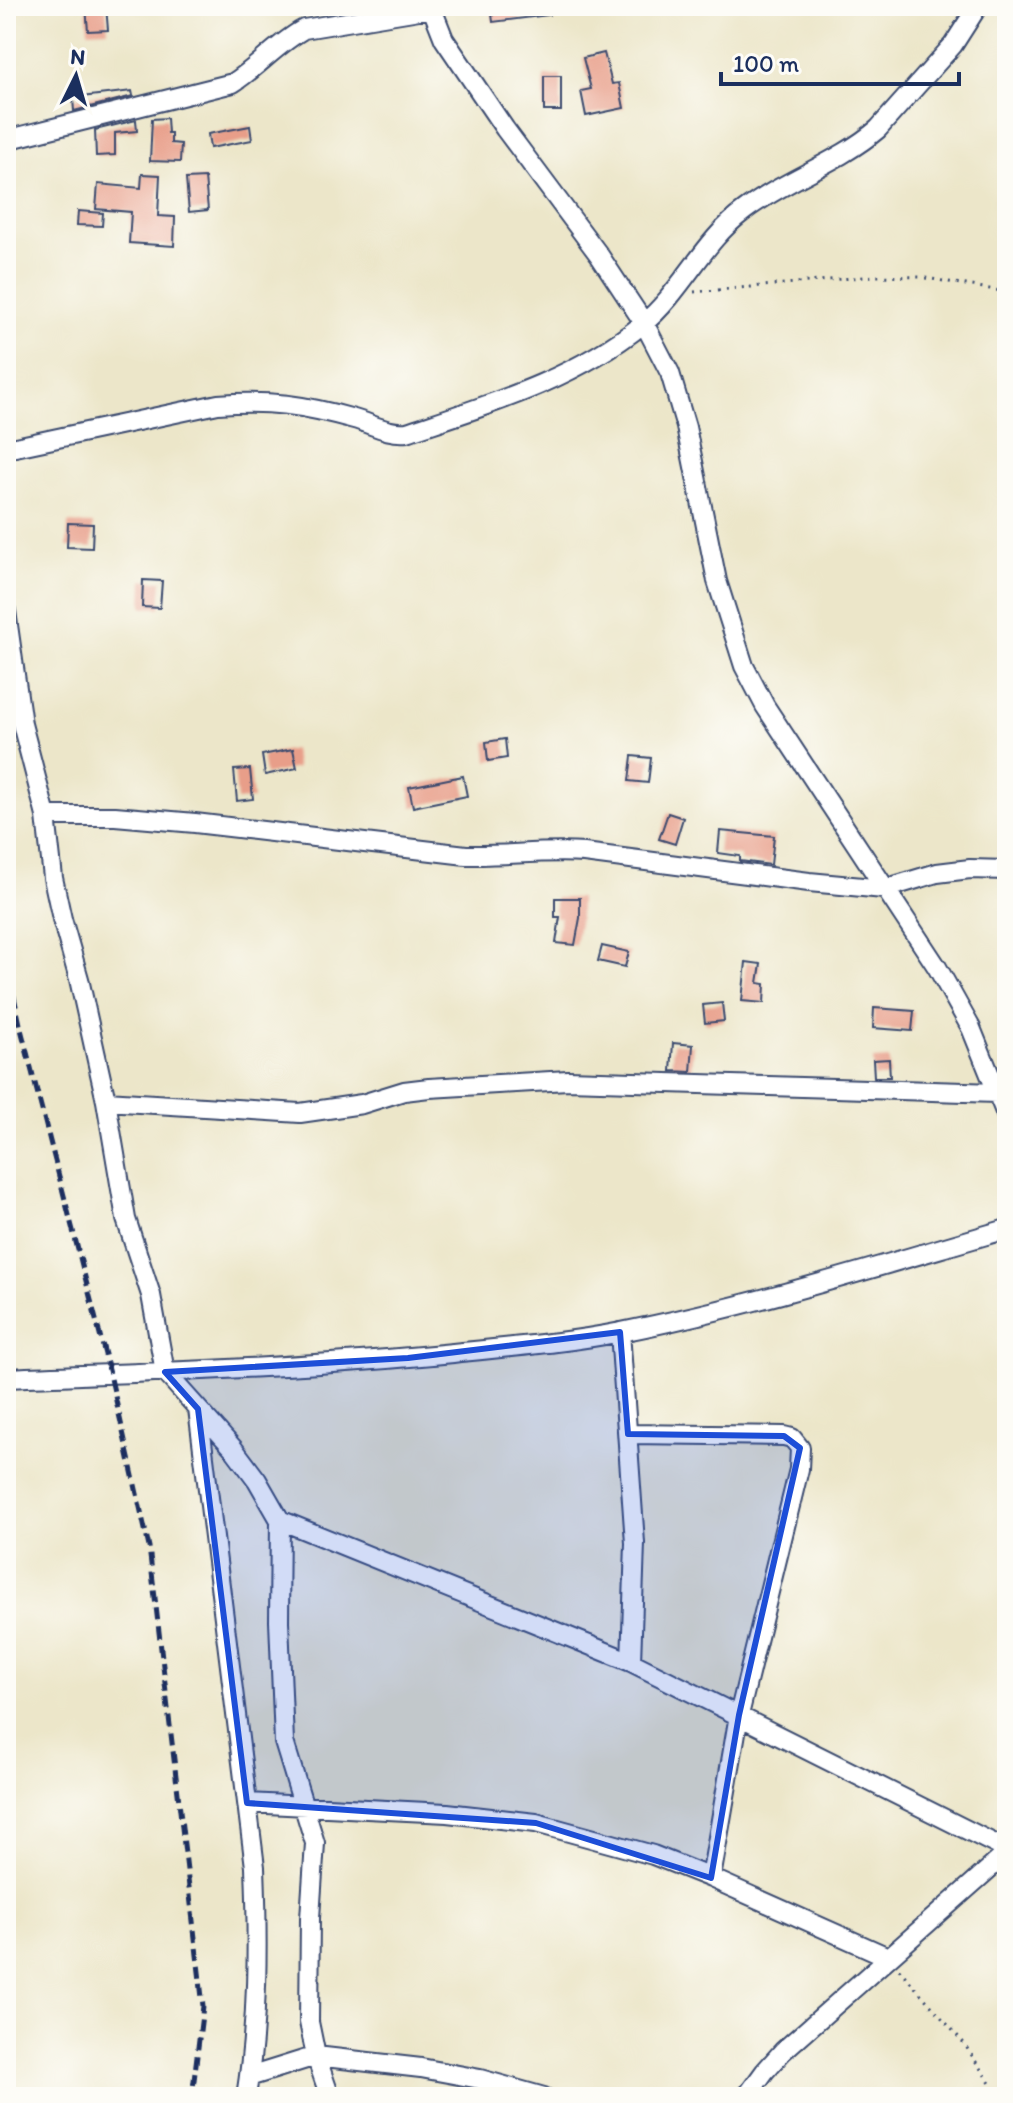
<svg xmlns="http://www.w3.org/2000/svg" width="1013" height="2103" font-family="Itim,sans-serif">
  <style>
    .building { fill: #e89e89 }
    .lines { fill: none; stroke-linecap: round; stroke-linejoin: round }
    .minor-casing { stroke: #3a4a6e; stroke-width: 22 }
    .path { stroke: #3a4a6e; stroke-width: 3; stroke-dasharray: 2 6; stroke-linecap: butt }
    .minor { stroke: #fff; stroke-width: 18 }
    .rail { stroke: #1b2f5e; stroke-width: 5; stroke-dasharray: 12 6; stroke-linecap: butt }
    .marked { fill: #1d4ed8; fill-opacity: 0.2; stroke: #1d4ed8; stroke-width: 6; stroke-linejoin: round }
  </style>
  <rect width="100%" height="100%" fill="#fdfcf7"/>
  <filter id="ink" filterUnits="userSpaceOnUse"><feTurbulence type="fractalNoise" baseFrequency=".0125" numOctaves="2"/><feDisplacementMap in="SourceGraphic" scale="16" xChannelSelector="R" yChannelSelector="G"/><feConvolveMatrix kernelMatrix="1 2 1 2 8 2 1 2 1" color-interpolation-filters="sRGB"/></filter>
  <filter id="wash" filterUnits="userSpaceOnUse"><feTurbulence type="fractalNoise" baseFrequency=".006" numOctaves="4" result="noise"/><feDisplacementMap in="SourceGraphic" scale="32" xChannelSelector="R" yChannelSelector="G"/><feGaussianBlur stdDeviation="1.8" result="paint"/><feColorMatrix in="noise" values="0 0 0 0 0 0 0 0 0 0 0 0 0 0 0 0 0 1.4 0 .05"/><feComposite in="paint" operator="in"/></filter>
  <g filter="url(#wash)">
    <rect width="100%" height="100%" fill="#ece6c9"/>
    <g id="blocks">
      <!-- building -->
      <path class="building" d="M86 6H106L108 30 88 31Z
        M491 6H548L549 15 493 22Z
        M604 53 612 84 619 83 624 108 586 116 581 91 591 89 583 58Z
        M544 76H561V111H544Z
        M132 91 133 96 74 111 73 98Z
        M167 118 168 133H171V143L181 144 180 162 150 161 152 119Z
        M136 120 137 131 115 133V155L96 156 95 130Z
        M250 126 252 140 210 148 208 134Z
        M142 174 160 175 158 216 175 217 174 246 129 243 131 212 96 209 98 184 141 188Z
        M205 178 208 210 189 212 186 179Z
        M78 211 103 213 102 226 77 225Z
        M68 523 93 524 92 548 67 547Z
        M143 580 162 581 160 608 142 607Z
        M505 739 507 758 488 761 486 742Z
        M293 749 297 768 265 775 262 755Z
        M632 756 651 758 648 783 629 781Z
        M250 769 253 799 237 801 234 770Z
        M463 776 467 796 413 807 409 787Z
        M668 813 683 818 675 844 659 839Z
        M720 831 774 836 771 865 740 861V856L718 853Z
        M555 898H580V918L575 945 556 943 560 917H555Z
        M602 946 629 952 625 967 598 961Z
        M746 962 761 964 758 983 765 984 764 1003 742 1001Z
        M722 1003 724 1021 705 1023 703 1005Z
        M874 1008 914 1011 912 1031 873 1028Z
        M673 1043 693 1045 691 1072 671 1071Z
        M889 1059 890 1077H874L873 1060Z"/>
    </g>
  </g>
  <g filter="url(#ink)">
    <use href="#blocks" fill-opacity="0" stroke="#3a4a6e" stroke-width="2"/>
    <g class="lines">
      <!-- minor casing -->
      <g class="minor-casing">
        <path id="minor" d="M431 6 444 39 505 129 599 255 644 323 670 373 686 427 717 581 744 666 765 706 937 967 971 1028 1007 1117
          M6 140 233 83C258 67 278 43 304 29L431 8
          M6 449 218 404C269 400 304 405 354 419 372 424 388 434 407 432 491 404 573 380 643 324 682 292 703 241 744 211 786 179 838 163 878 129L953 45 978 6
          M6 611 22 724 46 816 53 878 62 919 79 979 106 1101 126 1219 151 1295 165 1372 233 1448 257 1480 280 1520 279 1621 284 1742 315 1843 310 1918 309 2022 316 2056 330 2097
          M46 816H115L195 823 466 855C506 856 544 850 584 853L809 882 884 889 937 873 970 869 1007 870
          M106 1101 300 1113 362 1104 404 1091 429 1088 568 1080 997 1093
          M620 1332 635 1543 631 1662
          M6 1378C155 1372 304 1368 453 1353 509 1347 566 1343 621 1332 752 1306 879 1266 1007 1229
          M198 1409 255 1867C258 1944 258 2021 246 2097
          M628 1434 784 1436 792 1438 800 1448 799 1469 739 1715 711 1878
          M280 1520 631 1662 1007 1850
          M247 1803 447 1813 536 1823 653 1855 711 1878 888 1957
          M249 2077 316 2056 421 2068 480 2079 544 2097
          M746 2097 765 2071 783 2051 1007 1853"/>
      </g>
      <!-- path -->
      <path class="path" d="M694 292 875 276 920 277 1007 292
        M899 1969 963 2042 999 2097"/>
      <!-- minor -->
      <use href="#minor" class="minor"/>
      <!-- rail -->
      <path class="rail" d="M6 960 21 1029 110 1374 149 1547 203 2006 192 2097"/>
    </g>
  </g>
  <!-- marked area -->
  <path class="marked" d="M620 1332 628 1434 784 1436 800 1448 739 1715 711 1878 536 1823 247 1803 198 1409 165 1372 408 1358Z"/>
  <!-- margin -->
  <rect width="1013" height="2103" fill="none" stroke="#fdfcf7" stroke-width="32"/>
  <!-- north arrow -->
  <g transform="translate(76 76) rotate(5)" stroke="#fdfcf7" stroke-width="6" paint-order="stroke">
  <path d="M0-6L14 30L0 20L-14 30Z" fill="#1b2f5e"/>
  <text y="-12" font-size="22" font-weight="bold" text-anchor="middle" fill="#1b2f5e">N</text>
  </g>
  <!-- scale -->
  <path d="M721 72v12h238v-12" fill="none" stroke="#1b2f5e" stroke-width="4"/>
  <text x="733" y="72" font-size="24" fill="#1b2f5e" stroke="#fdfcf7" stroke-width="6" paint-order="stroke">100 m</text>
</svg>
